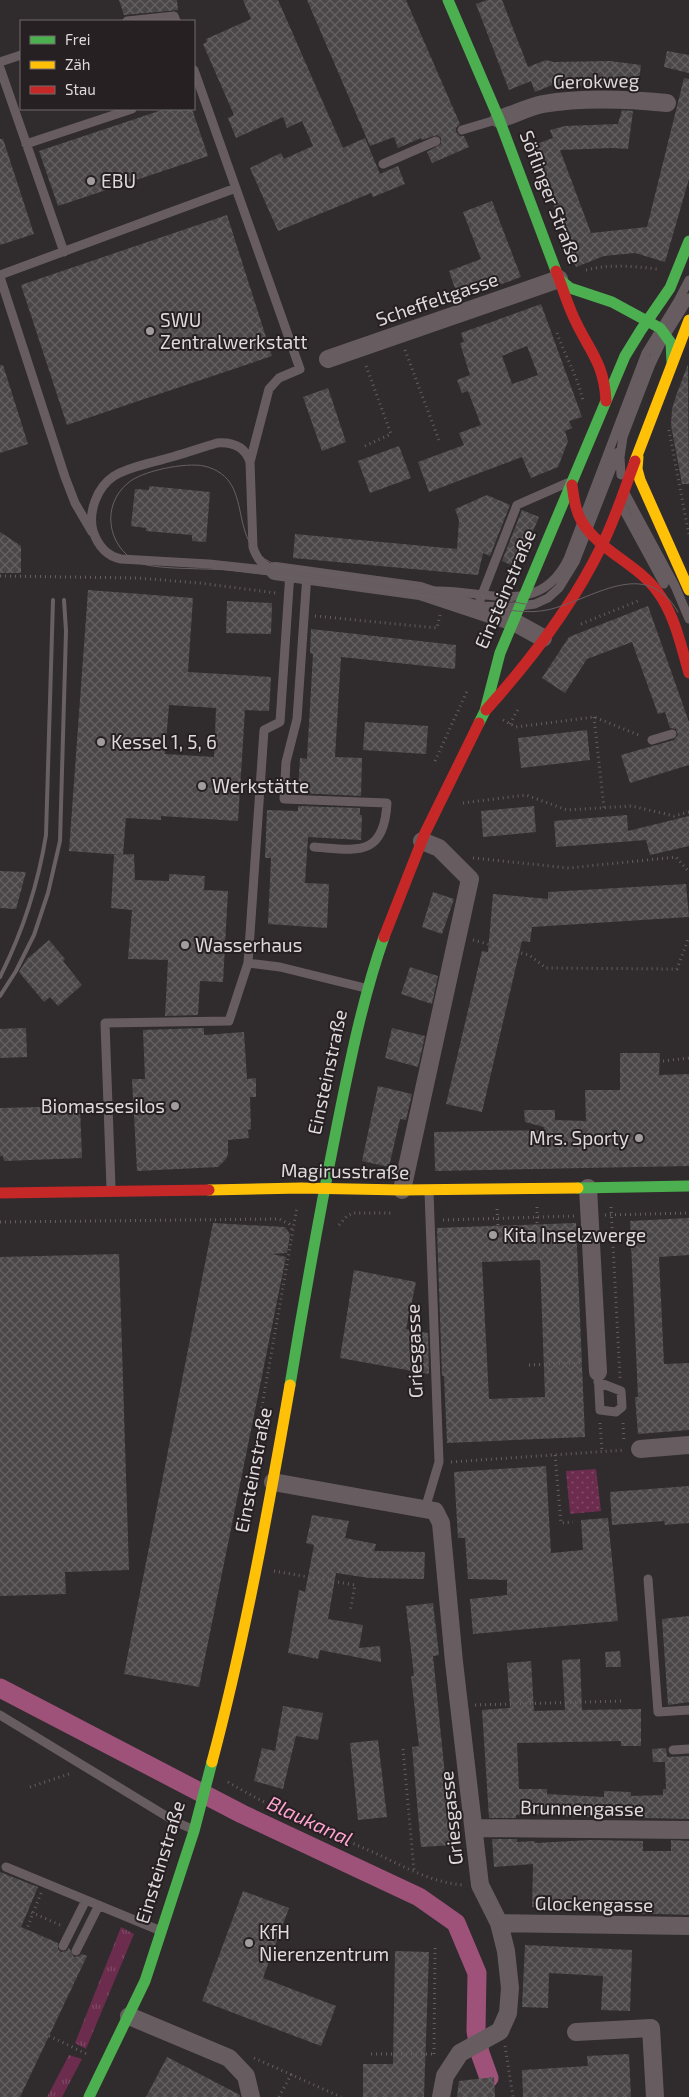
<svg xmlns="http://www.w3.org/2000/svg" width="689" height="2097" font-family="'Exo 2',sans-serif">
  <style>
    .grass { fill: url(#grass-tufts) }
    .park { fill: url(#park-dots) }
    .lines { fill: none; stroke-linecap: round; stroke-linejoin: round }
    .canal { stroke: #9f5279; stroke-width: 19 }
    .building { fill: url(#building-cross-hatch); fill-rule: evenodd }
    .path { stroke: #655d61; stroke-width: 3; stroke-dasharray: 1 4; stroke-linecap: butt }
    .lane { stroke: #675d61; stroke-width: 9 }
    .street { stroke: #675d61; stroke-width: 18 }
    .fast { stroke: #4caf50; stroke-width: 11 }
    .slow { stroke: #ffc107; stroke-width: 11 }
    .jam { stroke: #c62828; stroke-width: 11 }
    .tram { stroke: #686063; stroke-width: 1 }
    .rail { stroke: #686063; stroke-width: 4 }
    .poi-dot { fill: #a19d9f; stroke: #272023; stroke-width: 2 }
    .labels { text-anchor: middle; stroke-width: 4; stroke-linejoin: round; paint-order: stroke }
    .street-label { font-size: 19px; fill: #dedadc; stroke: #272023 }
    .poi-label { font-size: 19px; fill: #dedadc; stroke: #272023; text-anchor: start }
    .water-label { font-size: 20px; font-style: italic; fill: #fea2cf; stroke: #272023 }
  </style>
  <defs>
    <pattern id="grass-tufts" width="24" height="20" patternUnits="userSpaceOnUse" patternTransform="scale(1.25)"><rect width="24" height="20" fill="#6b2c4e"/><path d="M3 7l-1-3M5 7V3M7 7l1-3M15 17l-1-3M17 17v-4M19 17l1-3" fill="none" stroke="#804a67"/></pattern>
    <pattern id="park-dots" width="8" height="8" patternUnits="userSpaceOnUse" patternTransform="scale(1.25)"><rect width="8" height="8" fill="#6b2c4e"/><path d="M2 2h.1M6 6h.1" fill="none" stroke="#804a67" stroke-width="1.8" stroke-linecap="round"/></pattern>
    <pattern id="building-cross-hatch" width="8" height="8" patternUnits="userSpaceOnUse" patternTransform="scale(1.25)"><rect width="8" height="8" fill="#4b4749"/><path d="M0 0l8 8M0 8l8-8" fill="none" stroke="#646163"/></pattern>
  </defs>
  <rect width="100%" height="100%" fill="#302b2d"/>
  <!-- grass -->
  <path class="grass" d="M121 1927 134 1934 86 2049 75 2043Z
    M69 2055 82 2059 62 2097H47Z"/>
  <!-- park -->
  <path class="park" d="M596 1469 601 1511 570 1514 566 1471Z"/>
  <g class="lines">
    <!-- canal -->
    <path class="canal" d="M0 1688 242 1814 419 1897 456 1923 477 1973 476 2031 480 2053 489 2078"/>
  </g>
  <!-- building -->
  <path class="building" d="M119 0H177L178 10 124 15Z
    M243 0H278L343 148 365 138 380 174 398 166 405 184 373 197 371 193 278 231 250 168 281 153 284 159 313 146 302 121 287 128 283 117 236 138 228 118 234 115 203 44 207 42 206 39 251 19Z
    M307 0H406L460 124 456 128V132L460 136H464L469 147 432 163 427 152 441 144V138L437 135 422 140 421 138 398 148 394 137 370 146Z
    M487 0H502L528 67 546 60 553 62 610 61 641 65 638 87 552 85 535 92 531 81 509 90 476 4Z
    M667 51 689 55V73L664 67Z
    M684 78 689 79V179L665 262 635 253 604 256 576 267 534 151H526L525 148 553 138 550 130 565 126 618 124 622 110 633 111 628 149 612 148 560 150 591 233 647 227Z
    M165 109H192L208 156 58 206 39 151Z
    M0 139H3L34 234 0 245Z
    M492 201 521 277 459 300 449 271 481 259 463 212Z
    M227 215 272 356 67 425 21 285Z
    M541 304 582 417 569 421 572 428 565 431 568 441 558 467 531 478 522 457 429 492 418 462 464 445 459 433 481 425 468 391 462 393 457 380 470 375 460 343 464 342 461 333ZM527 346 538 375 512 384 502 356Z
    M688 364 689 484H682L671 425 672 409 676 396Z
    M0 365H3L28 444 0 453Z
    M328 388 346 442 322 451 303 397Z
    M399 446 411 478 370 493 358 461Z
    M149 486 210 492 206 542 192 541V535L146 531V528L131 526 135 489 149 490Z
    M487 495 510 505 490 556 483 553 478 575 293 558 295 534 457 549 459 520 455 509Z
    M522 510 539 517 530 538 513 566 502 561Z
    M0 532 21 546V573H0Z
    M88 590 193 598 188 672 271 677 269 711 245 710 238 821 161 816V820L126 818 123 855 69 851ZM169 705 216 708 214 757 165 754Z
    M227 601 272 603 271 634 226 633Z
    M648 606 689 722V765L630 783 621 755 674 740 678 735 676 729 670 728 665 712 658 714 632 642 587 659 565 693 542 678 569 637Z
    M311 629 456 645 455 669 341 657 335 757 362 758 361 796 298 793 300 758 307 759 313 654 310 653Z
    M365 722 428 726 426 754 363 750Z
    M587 730 590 760 521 768 518 738Z
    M298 806 360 808V815H362L361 840 308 837 305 883 329 884 327 928 268 924 271 858H265L267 810 298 811Z
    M534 806 536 832 483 837 481 811Z
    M627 815 628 831 689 816V846L650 855 646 840 556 847 554 821Z
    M134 854 135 880 169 881V874L205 876 204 890 228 891 223 982 200 981 198 1015 165 1016 168 960 128 959 132 910 111 908 114 855Z
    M0 871 26 872 16 909 0 908Z
    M686 884 689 917 532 927 530 942 522 941 482 1112 446 1104 482 951 488 952 493 894 548 899V892Z
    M433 892 454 899 442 934 422 927Z
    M49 940 65 959 63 961 82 985 58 1006 50 997 44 1002 19 972 27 959Z
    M410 967 438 976 432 1004 401 994Z
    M26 1028 27 1057 0 1058V1029Z
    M204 1028V1035L244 1032 247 1079 256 1078V1097H250L251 1129 248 1130 249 1138 228 1140V1155L225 1160 218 1167 137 1171 132 1079H145L143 1030Z
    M392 1028 425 1036 418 1067 385 1058Z
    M620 1053H660L659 1075 689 1074V1166L435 1171 434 1132 544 1130V1127L525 1122 524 1110H555V1120L586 1121 585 1090H620Z
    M378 1086 412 1094 406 1120 400 1119 389 1167 362 1161Z
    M80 1106 82 1158 4 1161 3 1156H0V1108Z
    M689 1218V1255L659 1257 664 1364 689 1363V1430L638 1434 635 1397H638L630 1221Z
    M213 1223 285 1227 290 1234 287 1253 272 1254 286 1257 199 1687 124 1674Z
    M576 1223 585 1437 447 1443 444 1376H442L437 1228ZM540 1260 545 1397 489 1399 482 1262Z
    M119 1254 129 1570 65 1572 66 1594 0 1596V1257Z
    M354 1270 416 1282 406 1329 428 1333 429 1374 340 1358Z
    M546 1466 551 1553 583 1550 581 1520 608 1518 618 1621 473 1634 470 1599 507 1595V1580L468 1579 465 1538H458L454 1472Z
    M689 1486V1523L665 1525 664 1521 612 1525 610 1492Z
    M312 1515 349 1521 345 1538 376 1544 374 1551 425 1552 424 1579 369 1578 336 1573 328 1619 363 1625 359 1648 380 1646 381 1662 320 1650 318 1659 288 1653 299 1590 305 1592 314 1545 306 1543Z
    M433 1603 439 1655 433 1656 452 1845 421 1847 412 1747 419 1746 411 1676H414L406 1606Z
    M689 1616V1702L668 1705 662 1619Z
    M620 1651 621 1667H606L605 1652Z
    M580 1659 582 1710 641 1709V1746H621V1741L517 1743 519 1789H547V1794L604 1797V1791L631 1792V1796L663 1795V1789H666L665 1762H653L652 1749 666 1748 667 1757 689 1756V1819L644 1818V1815L592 1814V1817L557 1816V1814L516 1815V1818H489L482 1710 510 1708 507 1663 531 1661 534 1711 565 1710 562 1660Z
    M283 1706 323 1713 318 1740 296 1736 283 1789 254 1781 262 1748 275 1751Z
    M378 1740 387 1817 358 1820 350 1743Z
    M492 1839H517V1842L535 1841V1843L591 1840 643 1841V1851H671V1840L689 1841V1915L567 1911V1908L532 1907 533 1864 494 1867Z
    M0 1872 38 1887 21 1927 58 1943V1949L61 1952 66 1951 69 1948 74 1957 79 1956 82 1954 87 1956 20 2097H0Z
    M243 1891 289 1908 263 1978 336 2006 321 2046 202 2001Z
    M525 1945 632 1950 630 2011 601 2010 603 1976 549 1973 548 2008 522 2007Z
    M395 1951 429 1952 424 2097H363V2064H393Z
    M629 2054 631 2097H523L522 2070 588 2066 587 2056Z
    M167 2057 240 2095V2097H146Z
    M494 2077 495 2097H457L459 2081Z"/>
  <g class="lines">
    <!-- path -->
    <path class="path" d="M586 270C610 264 632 266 657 269
      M557 333C565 356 578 377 583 401
      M405 350 440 443
      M669 430 689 535
      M365 446 391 434 365 363
      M0 576 137 578 199 583 276 593
      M315 616 437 628 440 615
      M581 624 640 600
      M594 717 604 808
      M503 720 516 727 594 717 641 736
      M510 724 519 707
      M435 761 468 689
      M463 803 526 795 567 810 632 806 674 816 689 812
      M473 858 569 868 676 857 689 872
      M473 940 529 955 546 968 677 969 689 937
      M663 1061 689 1058
      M537 1207V1224
      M611 1207 620 1378
      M497 1209 498 1226
      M605 1215 689 1213
      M443 1220 574 1216
      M0 1222 279 1219 289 1224 292 1230
      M339 1225 347 1216 353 1213H391
      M529 1365 581 1363
      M600 1423 602 1451
      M623 1423 624 1442
      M555 1455 561 1523 573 1522
      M451 1462 625 1450
      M241 1526 297 1207
      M274 1571 355 1585 350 1612
      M475 1705 623 1701
      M403 1749 414 1870
      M228 1782C275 1810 325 1831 375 1853 403 1866 432 1883 464 1885
      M30 1787 72 1773
      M41 1893 33 1913 60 1925
      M13 1905 33 1913 27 1929
      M49 2036 87 2054
      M505 2046 513 2097
      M371 2054H435
      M434 2054 435 1945
      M254 2058 341 2097
      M279 2097 292 2073"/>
    <!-- lane -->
    <path class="lane" d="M127 21 174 16 176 21
      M0 62 21 55
      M0 68 64 252
      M194 70 300 369 279 378 269 389 250 462
      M462 130 499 119
      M26 144 132 109
      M383 164 436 141
      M0 275 236 188
      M0 277 65 477 75 503 92 532
      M217 443C232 442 245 446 250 462L253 547C257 560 263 565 275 571L209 564 121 559C106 556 98 546 93 531 88 512 97 487 114 476 127 468 143 465 157 461 177 456 197 449 217 443Z
      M621 475 620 457 623 437 651 364 662 341 689 298
      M626 495 675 586 689 619
      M621 505 664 584
      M290 572 280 722 264 730 248 963 280 967 365 988
      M307 574 297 719 286 762 284 799 387 803C384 858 357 850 314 847
      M435 591C484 589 539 619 568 559L646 353 678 301 689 280
      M480 600 517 505 567 483
      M484 606 513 607 535 604 548 598 559 588 575 562 618 452
      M652 740 672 734
      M111 1188 105 1023 229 1021 248 963
      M598 1372 600 1410 616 1412 622 1407 621 1391 598 1382
      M425 1509 439 1462 429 1192
      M648 1579 658 1712 689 1710
      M0 1715 176 1822 192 1829
      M673 1750 689 1749
      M6 1867 161 1931
      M63 1946 86 1900
      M76 1951 99 1905"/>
    <!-- street -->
    <path class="street" d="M499 119C513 115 528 107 543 104 584 97 627 99 667 103
      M328 359 559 279
      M275 571 420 591 514 622 543 638
      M588 1188 598 1372
      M402 1190 470 879 439 848 422 841
      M640 1449 689 1445
      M273 1482 435 1511 441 1523 454 1662 480 1885 499 1923 506 1951 510 1988 508 2013 500 2031 460 2053 445 2076 441 2097
      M474 1828 689 1830
      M499 1923 689 1926
      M129 2016 229 2058 246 2076 251 2097
      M576 2032 651 2028 655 2097"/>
    <!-- fast -->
    <path class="fast" d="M448 0 499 119 556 271
      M559 279 570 288 612 302 660 328 671 343 672 362
      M479 723 485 711 500 653 625 356 641 330 670 288 689 241
      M578 1188 689 1186
      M290 1385C304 1300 319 1216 336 1131 349 1066 362 1000 384 937
      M89 2097 145 1981 194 1831 212 1762"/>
    <!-- slow -->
    <path class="slow" d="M638 457 637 469 640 480 689 590
      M635 461 689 320
      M209 1190 301 1188 402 1190 578 1188
      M212 1762C245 1638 268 1511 290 1385"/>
    <!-- jam -->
    <path class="jam" d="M556 271C562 286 567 303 574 318 589 351 604 362 606 401
      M572 485C574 498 575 510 582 522 600 551 637 564 657 591 675 615 681 646 689 673
      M486 710C530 661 572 607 601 547 615 520 624 490 635 461
      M384 937 425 833 479 723
      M0 1193 209 1190"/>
    <!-- tram -->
    <path class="tram" d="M476 595 536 606
      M444 599C371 589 299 578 227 570 205 568 153 570 137 562 107 546 101 505 128 483 141 471 186 462 204 466 262 480 218 552 285 567L446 590
      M486 606C506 610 527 614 547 610 593 600 645 555 678 612"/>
    <!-- rail -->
    <path class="rail" d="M0 977C23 931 38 885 46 835L53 600
      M0 996 16 971 34 935 48 893 60 841 66 631 64 600"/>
  </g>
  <!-- markers -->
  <g class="poi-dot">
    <circle cx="91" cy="181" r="5"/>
    <circle cx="150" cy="331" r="5"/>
    <circle cx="101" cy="742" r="5"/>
    <circle cx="202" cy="786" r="5"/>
    <circle cx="185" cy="945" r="5"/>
    <circle cx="175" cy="1106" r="5"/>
    <circle cx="639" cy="1138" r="5"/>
    <circle cx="493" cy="1235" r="5"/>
    <circle cx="249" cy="1943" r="5"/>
  </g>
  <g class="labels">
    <!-- street labels -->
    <g class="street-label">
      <text transform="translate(596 81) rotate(-1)" y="7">Gerokweg</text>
      <text transform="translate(551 197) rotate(69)" y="7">Söflinger Straße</text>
      <text transform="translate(437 299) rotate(-19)" y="7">Scheffeltgasse</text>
      <text transform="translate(505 589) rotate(-67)" y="7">Einsteinstraße</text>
      <text transform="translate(327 1072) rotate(-78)" y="7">Einsteinstraße</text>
      <text transform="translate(345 1171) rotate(1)" y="7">Magirusstraße</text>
      <text transform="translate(414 1351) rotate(-92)" y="7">Griesgasse</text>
      <text transform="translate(253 1470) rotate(-79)" y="7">Einsteinstraße</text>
      <text transform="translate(582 1808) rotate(1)" y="7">Brunnengasse</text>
      <text transform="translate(451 1818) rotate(-96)" y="7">Griesgasse</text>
      <text transform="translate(160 1862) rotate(-73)" y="7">Einsteinstraße</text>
      <text transform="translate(594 1904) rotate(1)" y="7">Glockengasse</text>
    </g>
    <!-- poi labels -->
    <g class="poi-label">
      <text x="101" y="188">EBU</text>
      <text x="160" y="327">SWU<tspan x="160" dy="22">Zentralwerkstatt</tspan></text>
      <text x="111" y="749">Kessel 1, 5, 6</text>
      <text x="212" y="793">Werkstätte</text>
      <text x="195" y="952">Wasserhaus</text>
      <text x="165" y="1113" text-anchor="end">Biomassesilos</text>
      <text x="629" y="1145" text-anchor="end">Mrs. Sporty</text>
      <text x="503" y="1242">Kita Inselzwerge</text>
      <text x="259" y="1939">KfH<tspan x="259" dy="22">Nierenzentrum</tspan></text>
    </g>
    <!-- water labels -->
    <g class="water-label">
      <text transform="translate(310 1821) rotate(25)" y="7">Blaukanal</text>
    </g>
  </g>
  <!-- legend -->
  <rect x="20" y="20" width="175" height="90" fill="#272023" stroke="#706a6d"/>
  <rect x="30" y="36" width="25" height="8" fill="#4caf50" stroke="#706a6d"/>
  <text x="65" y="45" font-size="15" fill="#dedadc">Frei</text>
  <rect x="30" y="61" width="25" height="8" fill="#ffc107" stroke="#706a6d"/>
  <text x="65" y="70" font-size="15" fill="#dedadc">Zäh</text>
  <rect x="30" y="86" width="25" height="8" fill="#c62828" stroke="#706a6d"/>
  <text x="65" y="95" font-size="15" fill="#dedadc">Stau</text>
</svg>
